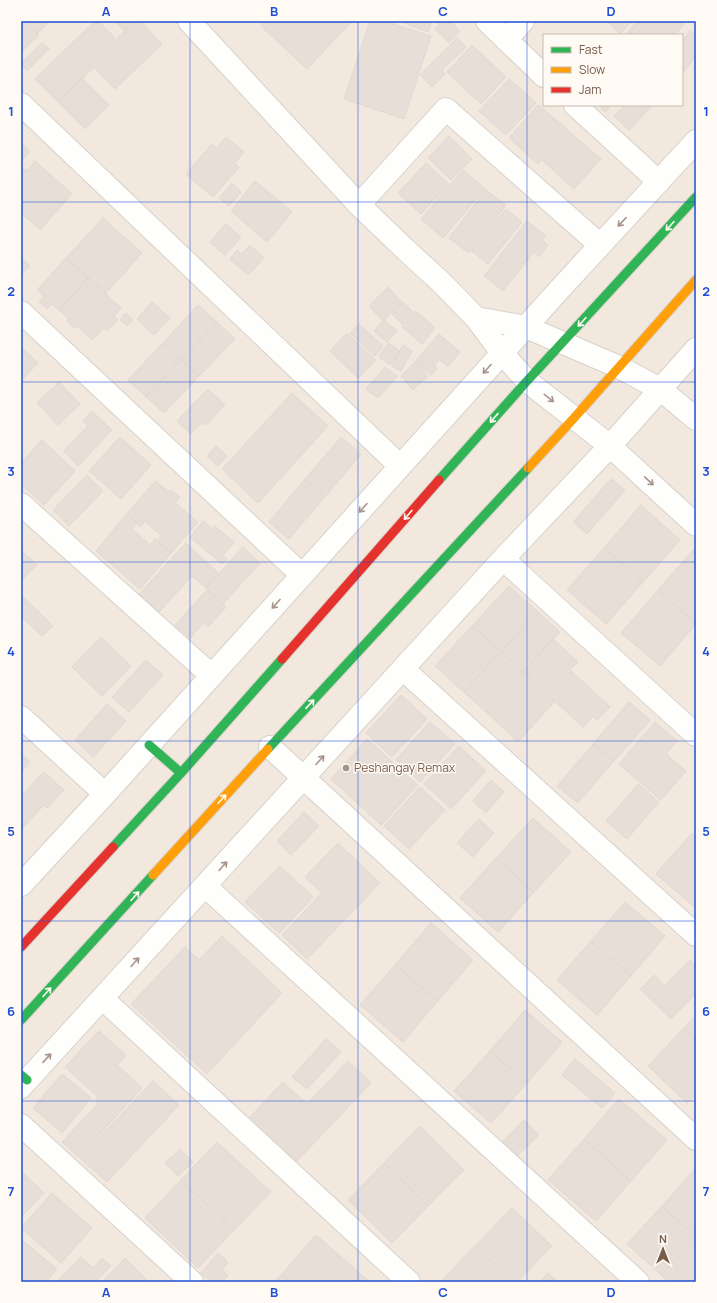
<svg xmlns="http://www.w3.org/2000/svg" width="717" height="1303" font-family="Manrope,sans-serif">
  <style>
    .residential { fill: #f2e8de; fill-rule: evenodd }
    .building { fill: #e6ded7; stroke: #e2d8d2 }
    .lines { fill: none; stroke-linecap: round; stroke-linejoin: round }
    .street-casing { stroke: #d7d1cb; stroke-width: 24 }
    .fast-casing { stroke: #d9d2cb; stroke-width: 11 }
    .slow-casing { stroke: #d9d2cb; stroke-width: 11 }
    .jam-casing { stroke: #d9d2cb; stroke-width: 11 }
    .street { stroke: #fefefd; stroke-width: 22 }
    .fast { stroke: #30b455; stroke-width: 9 }
    .slow { stroke: #ff9f0a; stroke-width: 9 }
    .jam { stroke: #e5322d; stroke-width: 9 }
    .oneway { stroke: #a8958b }
    .oneway2 { stroke: #fffaf3 }
    .grid { fill: none; stroke: #1d4ed8; stroke-width: 1; stroke-opacity: 0.55 }
    .poi-dot { fill: #a69286; stroke: #fffaf3; stroke-width: 1.5 }
    .labels { text-anchor: middle; stroke-width: 3; stroke-linejoin: round; paint-order: stroke }
    .poi-label { font-size: 12px; fill: #7a5c4d; stroke: #fffaf3; text-anchor: start }
    .neatline { fill: none; stroke: #1d4ed8; stroke-width: 1.5 }
    .grid-label { font-size: 13px; text-anchor: middle; font-weight: bold; fill: #1d4ed8 }
  </style>
  <rect width="100%" height="100%" fill="#f9f5f0"/>
  <!-- residential -->
  <path class="residential" d="M21 21H696V1282H21ZM544 35H682V105H544Z"/>
  <!-- building -->
  <path class="building" d="M21 21H25L39 35 21 53Z
    M25 21H50L38 33Z
    M95 21H98L115 38 89 64 93 68 58 102 35 79Z
    M114 21H135L124 31Z
    M135 21H140L162 44 115 89 91 64Z
    M265 21H352L307 69 261 26Z
    M370 21H384L431 36 404 119 344 99Z
    M400 21H432L428 32Z
    M436 21H450L460 31 449 43 435 29 439 25Z
    M607 21H632L620 34Z
    M638 21H680L684 25 674 35H625Z
    M690 31 696 36V57L682 73V41Z
    M457 38 466 47 442 70 445 74 432 87 420 75Z
    M42 43 49 49 27 71 21 63Z
    M472 45 506 77 481 104 447 72Z
    M82 78 109 105 85 129 58 102Z
    M509 79 536 103 506 135 479 111Z
    M538 105 568 130 538 164 509 138Z
    M598 105H612L605 112Z
    M625 105H653L629 130 614 116Z
    M569 131 601 159 574 189 543 161Z
    M449 136 472 159 451 180 428 158Z
    M226 137 244 152 236 162 218 147Z
    M21 143 30 151 21 162Z
    M212 144 239 167 213 197 186 174Z
    M35 161 72 194 40 230 21 213V166L27 171Z
    M426 163 449 184 421 214 398 193Z
    M463 170 485 189 443 238 421 219Z
    M255 181 292 212 267 242 231 211Z
    M232 183 241 192 229 206 219 198Z
    M486 190 506 205 469 253 449 238Z
    M506 209 522 222 488 264 472 251Z
    M103 218 142 253 106 293 66 258Z
    M527 221 546 236 542 240 548 245 539 257 534 252 503 291 484 276Z
    M226 224 241 237 225 255 210 242Z
    M250 245 264 258 248 275 230 259 237 250 242 254Z
    M21 257 30 266 21 275Z
    M66 258 88 278 59 310 52 304 47 309 39 302 44 296 37 290Z
    M88 278 121 308 114 316 118 320 107 331 104 328 92 340 77 326 74 328 67 321 69 319 59 310Z
    M388 287 402 302 383 321 369 306Z
    M152 302 170 318 154 335 137 319Z
    M403 302 413 312 402 324 392 314Z
    M198 305 217 322 181 359 163 343Z
    M416 311 435 328 422 344 402 327Z
    M126 313 133 320 127 326 120 320Z
    M384 320 397 331 387 342 374 331Z
    M217 322 235 339 199 376 181 359Z
    M359 324 383 346 375 356 350 333Z
    M347 333 376 360 358 378 330 351Z
    M439 334 460 352 448 367 439 359 434 366 437 368 431 375 415 362Z
    M163 343 181 359 146 397 128 380Z
    M388 343 400 351 390 365 379 357Z
    M403 345 412 351 401 371 392 366Z
    M21 347 38 363 21 381Z
    M181 359 199 376 164 413 146 397Z
    M415 362 428 376 413 390 401 376Z
    M385 367 397 376 378 398 366 389Z
    M59 382 80 404 58 425 37 403Z
    M208 389 225 405 206 425 202 422 191 434 177 421Z
    M292 393 328 426 258 503 222 469Z
    M92 411 112 430 78 466 64 451 88 426 83 421Z
    M120 437 151 465 121 499 89 471Z
    M341 437 361 454 325 497 305 479Z
    M42 440 75 471 44 505 21 484V463Z
    M216 446 227 456 218 466 207 456Z
    M87 475 103 491 69 526 53 510Z
    M305 479 325 497 289 539 269 522Z
    M611 479 625 490 587 534 573 522Z
    M155 481 169 492 171 490 180 497 175 503 198 522 171 553 157 541 161 536 145 521 141 527 127 514Z
    M641 505 680 540 643 582 604 548Z
    M127 514 137 523 132 529 150 545 155 539 171 553 140 589 96 551Z
    M203 521 213 529 215 526 234 542 223 555 227 559 222 564 190 537Z
    M186 543 219 574 206 588 192 576 159 612 139 594Z
    M243 547 260 563 223 604 206 588Z
    M604 548 643 582 606 624 567 590Z
    M695 548 696 549V624L658 590Z
    M21 550 37 565 21 581Z
    M509 586 538 612 501 651 472 626Z
    M207 590 226 607 208 627 203 623 190 638 175 625Z
    M658 590 696 624 660 666 621 633Z
    M21 595 53 626 42 636 21 616Z
    M538 612 560 632 523 672 501 651Z
    M472 626 501 651 464 692 435 666Z
    M101 637 131 666 102 696 72 667Z
    M553 639 578 662 570 670 610 707 597 720 593 716 583 727 523 672Z
    M501 651 523 672 486 712 464 692Z
    M146 660 163 675 129 712 112 697Z
    M523 672 555 701 518 742 486 712Z
    M401 695 427 719 392 757 366 733Z
    M629 702 650 720 614 761 593 744Z
    M107 704 126 721 93 757 75 740Z
    M430 722 455 744 420 782 396 760Z
    M655 722 677 741 666 754 686 771 661 800 619 764Z
    M367 739 418 785 381 825 331 779Z
    M593 744 614 761 578 803 557 786Z
    M459 746 486 771 451 809 424 784Z
    M21 753 30 762 21 772Z
    M44 772 64 790 47 808 44 805 21 830V796Z
    M491 780 504 792 486 813 473 801Z
    M638 784 659 802 627 839 606 821Z
    M420 787 445 810 409 849 384 826Z
    M304 812 319 826 291 855 277 841Z
    M533 818 571 852 534 892 496 858Z
    M479 819 494 833 473 857 457 843Z
    M692 833 696 836V905L694 907 656 874Z
    M338 843 380 883 307 959 282 935 322 893 305 877Z
    M496 858 534 892 498 932 460 898Z
    M280 866 313 897 279 933 245 902Z
    M625 902 665 936 631 976 591 941Z
    M431 923 473 960 438 1001 395 965Z
    M222 936 282 993 207 1074 131 1004 185 947 199 960Z
    M591 941 631 976 597 1015 557 980Z
    M690 960 696 966V994L671 1019 640 989 654 975 664 986Z
    M395 965 438 1001 403 1042 360 1005Z
    M525 1010 562 1042 527 1083 490 1051Z
    M696 1015V1039L684 1028Z
    M684 1028 696 1039V1094L687 1103 648 1066Z
    M99 1031 126 1055 117 1065 142 1088 79 1157 62 1142 97 1105V1096L65 1067Z
    M326 1039 341 1052 307 1089 292 1077Z
    M490 1051 527 1083 491 1123 454 1091Z
    M575 1059 615 1093 602 1108 562 1075Z
    M348 1061 371 1083 297 1161 250 1117 283 1082 307 1104Z
    M62 1074 91 1098 62 1133 33 1108Z
    M153 1081 179 1105 107 1182 80 1158Z
    M619 1099 667 1140 631 1181 584 1139Z
    M524 1120 539 1135 517 1156 503 1141Z
    M420 1126 464 1170 428 1206 384 1163Z
    M584 1139 631 1181 596 1221 548 1180Z
    M217 1142 271 1192 234 1230 181 1180Z
    M180 1149 193 1162 178 1176 165 1163Z
    M384 1163 428 1206 392 1243 348 1200Z
    M696 1168V1237L662 1206Z
    M24 1174 44 1193 21 1217V1177Z
    M181 1180 234 1230 198 1268 145 1218Z
    M52 1193 92 1228 61 1263 21 1228Z
    M662 1206 696 1237 661 1275 627 1244Z
    M512 1208 552 1246 517 1282H513L475 1246Z
    M316 1235 370 1282H291L282 1274Z
    M696 1237V1282H669L661 1275Z
    M21 1239 57 1269 46 1282H21Z
    M475 1246 513 1282H440Z
    M218 1253 228 1262 222 1270 228 1275 222 1282H211L201 1273Z
    M81 1257 93 1268 102 1258 111 1266 95 1282H56Z
    M125 1258 149 1282H102Z
    M548 1273 558 1282H539Z
    M282 1274 291 1282H274Z"/>
  <g class="lines">
    <!-- street casing -->
    <g class="street-casing">
      <path id="street" d="M189 21 359 205 407 251 441 282 476 318 502 353 527 381 610 446 696 525
        M487 21 544 76
        M506 40 523 21
        M21 104 400 466
        M575 105 659 182
        M359 205 446 109 600 245
        M21 312 302 575
        M476 318 526 327 619 367 660 389 696 419
        M21 504 212 676
        M503 559 696 735
        M403 669 696 935
        M21 717 105 794
        M270 747 696 1139
        M21 885 105 794 559 290 696 141
        M205 886 638 1282
        M102 998 409 1282
        M21 1087 503 559 610 446 696 349
        M21 1125 192 1282"/>
    </g>
    <!-- fast casing -->
    <g class="fast-casing">
      <path id="fast" d="M439 480 527 381 696 197
        M149 745 181 773
        M268 749 528 468
        M113 847 181 773 282 659
        M21 1020 153 875
        M21 1075 27 1080"/>
    </g>
    <!-- slow casing -->
    <g class="slow-casing">
      <path id="slow" d="M528 468 574 418 696 280
        M153 875 268 749"/>
    </g>
    <!-- jam casing -->
    <g class="jam-casing">
      <path id="jam" d="M282 659 439 480
        M21 947 113 847"/>
    </g>
    <!-- street -->
    <use href="#street" class="street"/>
    <!-- fast -->
    <use href="#fast" class="fast"/>
    <!-- slow -->
    <use href="#slow" class="slow"/>
    <!-- jam -->
    <use href="#jam" class="jam"/>
  </g>
  <!-- one-way arrows -->
  <defs><path id="oneway-shaft" d="M-6 0H5M1.5-3L5.5 0L1.5 3" fill="none" stroke-width="1.6" stroke-linecap="round" stroke-linejoin="round"/></defs>
  <g class="oneway">
    <use href="#oneway-shaft" transform="translate(622 222) rotate(133)"/>
    <use href="#oneway-shaft" transform="translate(487 369) rotate(132)"/>
    <use href="#oneway-shaft" transform="translate(549 398) rotate(38)"/>
    <use href="#oneway-shaft" transform="translate(649 481) rotate(43)"/>
    <use href="#oneway-shaft" transform="translate(363 508) rotate(132)"/>
    <use href="#oneway-shaft" transform="translate(276 604) rotate(132)"/>
    <use href="#oneway-shaft" transform="translate(320 760) rotate(-48)"/>
    <use href="#oneway-shaft" transform="translate(223 866) rotate(-48)"/>
    <use href="#oneway-shaft" transform="translate(135 962) rotate(-48)"/>
    <use href="#oneway-shaft" transform="translate(47 1058) rotate(-47)"/>
  </g>
  <g class="oneway2">
    <use href="#oneway-shaft" transform="translate(670 226) rotate(132)"/>
    <use href="#oneway-shaft" transform="translate(582 322) rotate(132)"/>
    <use href="#oneway-shaft" transform="translate(494 418) rotate(131)"/>
    <use href="#oneway-shaft" transform="translate(408 515) rotate(131)"/>
    <use href="#oneway-shaft" transform="translate(310 704) rotate(-47)"/>
    <use href="#oneway-shaft" transform="translate(222 799) rotate(-48)"/>
    <use href="#oneway-shaft" transform="translate(135 896) rotate(-48)"/>
    <use href="#oneway-shaft" transform="translate(47 992) rotate(-48)"/>
  </g>
  <!-- grid -->
  <path class="grid" d="M190 21V1282M358 21V1282M527 21V1282M21 202H696M21 382H696M21 562H696M21 741H696M21 921H696M21 1101H696"/>
  <!-- markers -->
  <circle class="poi-dot" cx="346" cy="768" r="4"/>
  <g class="labels">
    <!-- poi labels -->
    <g class="poi-label">
      <text x="354" y="772">Peshangay Remax</text>
    </g>
  </g>
  <!-- border -->
  <rect width="717" height="1303" fill="none" stroke="#fffaf3" stroke-width="44"/>
  <!-- legend -->
  <rect x="543" y="34" width="140" height="72" fill="#fffaf3" stroke="#cabbb1"/>
  <rect x="551" y="47" width="20" height="6" fill="#30b455" stroke="#cabbb1"/>
  <text x="579" y="54" font-size="12" fill="#7a5c4d">Fast</text>
  <rect x="551" y="67" width="20" height="6" fill="#ff9f0a" stroke="#cabbb1"/>
  <text x="579" y="74" font-size="12" fill="#7a5c4d">Slow</text>
  <rect x="551" y="87" width="20" height="6" fill="#e5322d" stroke="#cabbb1"/>
  <text x="579" y="94" font-size="12" fill="#7a5c4d">Jam</text>
  <!-- north arrow -->
  <g transform="translate(663 1249)" stroke="#fffaf3" stroke-width="3" paint-order="stroke">
  <path d="M0-3L7 15L0 10L-7 15Z" fill="#7a5c4d"/>
  <text y="-6" font-size="11" font-weight="bold" text-anchor="middle" fill="#7a5c4d">N</text>
  </g>
  <rect x="22" y="22" width="673" height="1259" class="neatline"/>
  <g class="grid-label">
    <text x="106" y="16">A</text>
    <text x="274" y="16">B</text>
    <text x="443" y="16">C</text>
    <text x="611" y="16">D</text>
    <text x="11" y="116">1</text>
    <text x="706" y="116">1</text>
    <text x="11" y="296">2</text>
    <text x="706" y="296">2</text>
    <text x="11" y="476">3</text>
    <text x="706" y="476">3</text>
    <text x="11" y="656">4</text>
    <text x="706" y="656">4</text>
    <text x="11" y="836">5</text>
    <text x="706" y="836">5</text>
    <text x="11" y="1016">6</text>
    <text x="706" y="1016">6</text>
    <text x="11" y="1196">7</text>
    <text x="706" y="1196">7</text>
    <text x="106" y="1297">A</text>
    <text x="274" y="1297">B</text>
    <text x="443" y="1297">C</text>
    <text x="611" y="1297">D</text>
  </g>
</svg>
